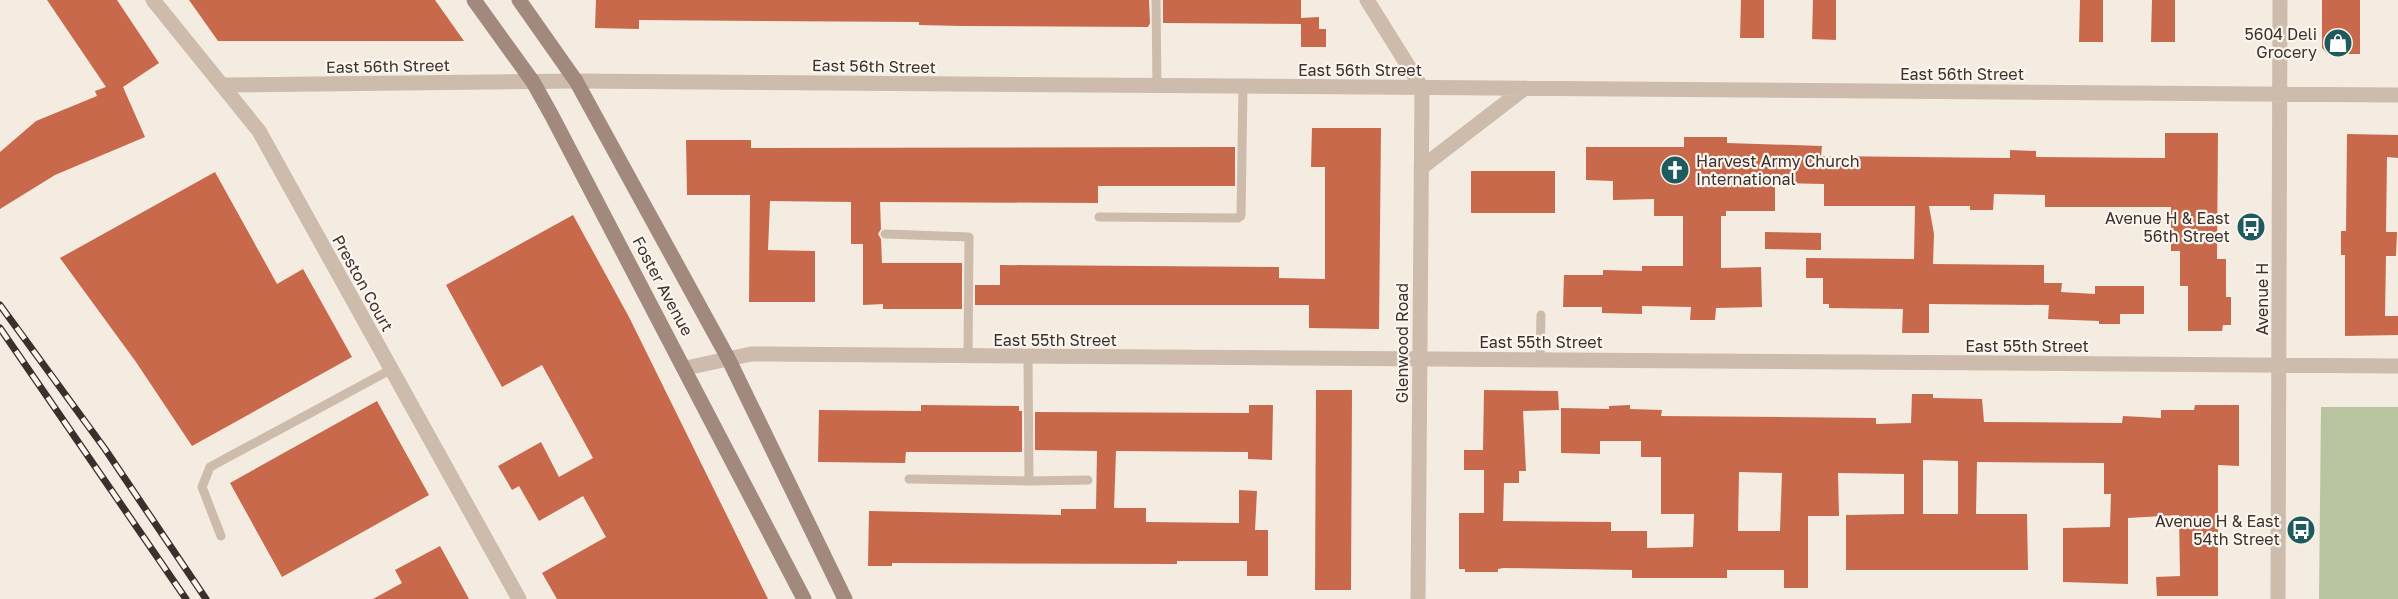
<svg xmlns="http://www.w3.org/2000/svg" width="2398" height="599" font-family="'Golos Text',sans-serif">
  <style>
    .green { fill: #b8c4a0 }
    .building { fill: #c8694b; fill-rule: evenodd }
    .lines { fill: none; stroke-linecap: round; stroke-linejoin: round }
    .service { stroke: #cdbbac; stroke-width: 9 }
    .minor { stroke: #cdbbac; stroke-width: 15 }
    .secondary { stroke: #a18a7d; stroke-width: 15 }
    .rail-casing { stroke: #3b302b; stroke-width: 7 }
    .rail { stroke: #fbf5ee; stroke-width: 4.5; stroke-dasharray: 14; stroke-linecap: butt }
    .labels { text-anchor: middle; stroke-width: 4.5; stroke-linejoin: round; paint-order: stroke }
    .poi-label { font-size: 16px; fill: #3b302b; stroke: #fbf5ee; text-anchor: end }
    .street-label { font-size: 16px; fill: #3b302b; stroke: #fbf5ee }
  </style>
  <rect width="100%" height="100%" fill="#f4ebe1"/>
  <!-- green -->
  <path class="green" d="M2321 407H2398V599H2319Z"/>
  <!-- building -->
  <path class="building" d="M47 0H117L159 63 123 87 145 137 55 175 0 209V152L36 121 97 96 95 91 106 87Z
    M189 0H435L464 41H218Z
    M596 0H1149L1150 23 1148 27 962 26 919 25V22L639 20V29L595 28Z
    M1163 0H1301V18L1319 17V29H1326V47H1301V19V24L1163 23Z
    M1741 0H1764V38H1740Z
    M1813 0H1836V40L1812 39Z
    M2080 0H2103V42H2079Z
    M2152 0H2175V42H2151Z
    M2322 0H2360V54H2328L2322 48Z
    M1312 128H1381L1379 329 1309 328V305H975V285H1000V265L1279 267V278L1325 279V167H1311Z
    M2165 133H2218L2217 259H2226V297H2231V325H2223L2222 331H2188V286H2180V251H2171V207H2045V195L1994 194 1993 210H1970V206H1929L1934 234 1933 264 2044 265V283H2062L2061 292 2095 294V286H2144V314H2120V324H2099V321L2048 319 2049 305 1929 304V333H1902L1903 309 1829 308V304H1823V278H1806V258L1914 259 1915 206H1824V184L1775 183V211H1726V216H1721V268L1761 267 1762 307 1716 308 1715 320H1690L1691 307 1642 306V314L1602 313V307H1563L1564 275H1603V270L1642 271V266H1683V216H1654V199L1613 200V181L1586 180V147H1684V137H1727V143L1822 146 1821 156 2010 158V150L2036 151V157L2165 158Z
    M2347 134 2398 135V158L2387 157 2386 232H2397L2396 256H2386L2385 316H2398V335L2345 336V255H2341V231H2346Z
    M686 140H751V148L1235 147V186H1098V203L880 202 881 229 878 234 881 239 882 263H962V309H883V304L863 305V244H851V202L770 201 768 250 815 251V302H749L750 195H687Z
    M1471 171H1555V213H1471Z
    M215 172 277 284 303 269 352 357 192 446 136 362 60 258Z
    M573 215 629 317 768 599H557L542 573 606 537 583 496 539 521 519 486 512 490 498 466 541 442 559 477 593 458 542 365 502 387 446 285Z
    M1765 232 1821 233V250L1765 249Z
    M1316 390H1352L1351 590H1315Z
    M1484 390 1558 391 1559 410 1523 411 1526 471H1519V483H1504L1503 521 1611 522V531H1647V548L1693 547 1694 514H1661V457H1641V441H1600V454L1561 453V408L1609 409V406L1630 405V409L1662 410 1661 416 1876 418V424L1911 423 1912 394H1933V398L1982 399 1984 422 2122 423 2123 416 2161 418V410H2194L2195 405H2239V466L2218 465V596H2157L2156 577 2180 576 2179 515 2128 518V584L2063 582V528L2110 527 2111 494H2104V463L1977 462 1976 514H2027L2028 570H1846V515L1904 514V474L1838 473 1839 516H1808V588H1784V570H1727V578H1632V570L1503 568 1498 569V572H1465V569H1459V513H1484V470H1464V450H1483ZM1923 460 1958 461V514H1923ZM1739 472 1782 473 1780 531H1738Z
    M377 401 429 495 282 577 230 483Z
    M921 405 1019 406V411H1022V452H906L905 463 818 462 819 410 921 411Z
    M1249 405H1273L1272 460 1248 459V452L1116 451 1114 508H1146V522L1239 523V490L1257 491 1255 530H1268V576H1247V561H1177V564L892 563V566H868L869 511 1061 515V509H1096L1097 451 1035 450V412L1249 413Z
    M440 546 469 599H373L402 583 395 570Z"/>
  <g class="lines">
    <!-- service -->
    <path class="service" d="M1156 0 1157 87
      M1099 217 1238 218 1241 216 1243 87
      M885 234 969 237 968 357
      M1028 358 1029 481 1088 480
      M1540 360 1541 315
      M909 479 1029 481
      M221 536 202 487 210 467 390 370"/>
    <!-- minor -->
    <path class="minor" d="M153 0 259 131 519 599
      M1367 0 1422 88
      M223 85 576 81 2398 95
      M1421 168 1525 88
      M686 368 751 354 2398 366
      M1418 599 1422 88
      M2278 599 2280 0"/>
    <!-- secondary -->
    <path class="secondary" d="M474 0 533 82 552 116 804 599
      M519 0 576 81 728 358 845 599"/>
    <!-- rail casing -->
    <g class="rail-casing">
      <path id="rail" d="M0 305 105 449 206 599
        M0 328 186 599"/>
    </g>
    <!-- rail -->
    <use href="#rail" class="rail"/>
  </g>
  <!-- icons -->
  <defs>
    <g id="shop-disc" transform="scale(1.5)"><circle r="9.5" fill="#1f5a5e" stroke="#fbf5ee"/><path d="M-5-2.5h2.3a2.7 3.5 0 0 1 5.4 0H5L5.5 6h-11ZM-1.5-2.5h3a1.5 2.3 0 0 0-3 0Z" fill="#fff"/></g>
    <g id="church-disc" transform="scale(1.5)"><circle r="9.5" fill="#1f5a5e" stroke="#fbf5ee"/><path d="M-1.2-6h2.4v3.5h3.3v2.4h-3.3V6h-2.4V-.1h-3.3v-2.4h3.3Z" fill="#fff"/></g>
    <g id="bus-disc" transform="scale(1.5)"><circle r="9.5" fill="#1f5a5e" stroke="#fbf5ee"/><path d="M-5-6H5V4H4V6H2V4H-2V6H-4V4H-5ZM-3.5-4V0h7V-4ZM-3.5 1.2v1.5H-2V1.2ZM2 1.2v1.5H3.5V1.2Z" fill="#fff"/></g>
  </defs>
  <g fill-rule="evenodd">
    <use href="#shop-disc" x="2338" y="43"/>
    <use href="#church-disc" x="1675" y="170"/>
    <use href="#bus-disc" x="2251" y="227"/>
    <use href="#bus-disc" x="2301" y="530"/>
  </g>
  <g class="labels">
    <!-- poi labels -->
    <g class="poi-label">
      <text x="2317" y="40">5604 Deli<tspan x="2317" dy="18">Grocery</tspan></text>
      <text x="1696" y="167" text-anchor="start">Harvest Army Church<tspan x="1696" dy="18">International</tspan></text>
      <text x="2230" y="224">Avenue H &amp; East<tspan x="2230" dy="18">56th Street</tspan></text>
      <text x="2280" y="527">Avenue H &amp; East<tspan x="2280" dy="18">54th Street</tspan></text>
    </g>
    <!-- street labels -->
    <g class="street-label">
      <text transform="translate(388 66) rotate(-1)" y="6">East 56th Street</text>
      <text transform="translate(874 66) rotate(1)" y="6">East 56th Street</text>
      <text x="1360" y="76">East 56th Street</text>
      <text x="1962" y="80">East 56th Street</text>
      <text transform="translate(363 283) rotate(61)" y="6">Preston Court</text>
      <text transform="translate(663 286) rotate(62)" y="6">Foster Avenue</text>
      <text transform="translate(2262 299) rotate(-90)" y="6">Avenue H</text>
      <text x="1055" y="346">East 55th Street</text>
      <text x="1541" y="348">East 55th Street</text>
      <text transform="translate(1402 343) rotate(-90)" y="6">Glenwood Road</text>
      <text x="2027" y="352">East 55th Street</text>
    </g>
  </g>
</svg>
